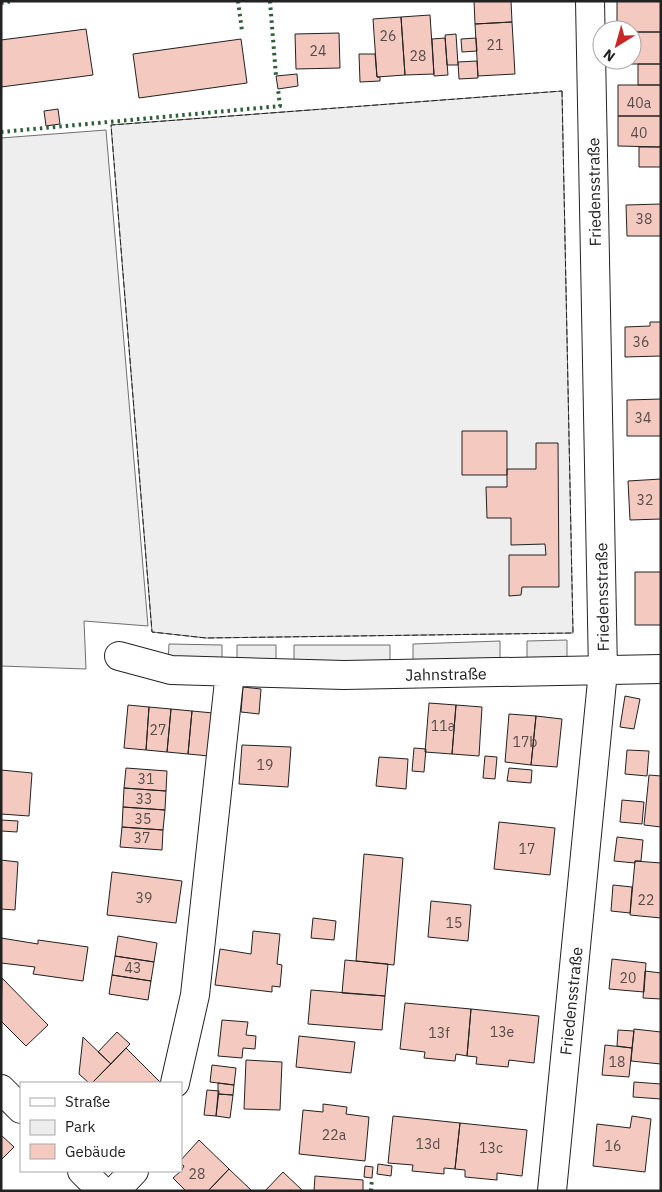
<svg xmlns="http://www.w3.org/2000/svg" width="662" height="1192" font-family="'IBM Plex Sans',sans-serif">
  <style>
    .green { fill: #eee; stroke: #6f6f6f }
    .parking { fill: #ededed; stroke: #6f6f6f }
    .building { fill: #f3c9c0; stroke: #222 }
    .lines { fill: none; stroke-linecap: round; stroke-linejoin: round }
    .minor-casing { stroke: #222; stroke-width: 30 }
    .minor { stroke: #fff; stroke-width: 28 }
    .hedge { stroke: #2f5e38; stroke-width: 4; stroke-dasharray: 2.5 4; stroke-linecap: butt }
    .fence { stroke: #222; stroke-width: 1; stroke-dasharray: 6 2.5; stroke-linecap: butt }
    .labels { text-anchor: middle; stroke-width: 4; stroke-linejoin: round; paint-order: stroke }
    .number-label { font-size: 14px; fill: #564c4a }
    .street-label { font-size: 16px; fill: #222; stroke: #fff }
  </style>
  <rect width="100%" height="100%" fill="#fff"/>
  <!-- green -->
  <path class="green" d="M562 91 573 633 206 638 152 632 111 125Z
    M106 130 148 626 84 621 86 669 1 666V138Z"/>
  <!-- parking -->
  <path class="parking" d="M567 640V657L527 658V641Z
    M500 641V660L413 662V644Z
    M169 644 222 645V664H168Z
    M237 645H276V664H237Z
    M294 645H390V664H294Z"/>
  <!-- building -->
  <path class="building" d="M474 1H511L512 22 475 24Z
    M617 1H661V32H632V30H617Z
    M430 15 434 74 405 75 401 17Z
    M401 17 405 75 377 77 373 19Z
    M512 22 515 74 478 76 475 24Z
    M86 29 93 75 1 87V40Z
    M632 32H661V64H617V60H632Z
    M339 33 340 68 296 69 295 34Z
    M456 34 458 65H447L445 35Z
    M445 38 448 75 434 76 432 39Z
    M476 38 477 51 462 52 461 39Z
    M241 39 247 83 139 98 133 54Z
    M359 54H375L377 77H380V81L360 82Z
    M477 61 478 78 459 79 458 62Z
    M638 64H661V85H638Z
    M297 74 298 86 278 89 276 76Z
    M618 85H661V116H618Z
    M58 109 60 124 46 126 44 111Z
    M618 116H661V147L618 146Z
    M639 147H661V167H639Z
    M661 204V236H627L626 205Z
    M650 322H661V356L625 357V327L650 326Z
    M661 399V436H627V400Z
    M462 431H507V475H462Z
    M536 443H558L559 587H522L521 595 509 596V555H546L545 544 511 545V518H487L486 487H507V469H536Z
    M661 479V519L630 520 628 481Z
    M635 572H661V625H635Z
    M243 687 261 689 259 714 241 712Z
    M625 696 640 699 634 729 620 727Z
    M429 703 456 705 452 754 425 752Z
    M128 705 149 707 146 750 124 748Z
    M456 705 482 707 479 756 452 754Z
    M149 707 171 709 167 752 146 750Z
    M171 709 192 711 188 754 167 752Z
    M192 711 213 713 209 756 188 754Z
    M509 714 536 716 531 765 505 762Z
    M536 716 562 719 557 767 531 765Z
    M242 745 291 747 288 787 239 784Z
    M414 748 426 749 424 772 412 771Z
    M627 750 649 751 647 776 625 774Z
    M485 756 497 757 495 779 483 778Z
    M379 757 408 759 406 789 376 786Z
    M126 768 167 771 166 791 124 788Z
    M509 768 532 770 531 783 507 781Z
    M1 770 32 773 29 816 1 814Z
    M649 775 661 776V827L644 825Z
    M124 788 166 791 165 810 123 807Z
    M622 800 644 802 642 824 620 822Z
    M123 807 165 810 163 830 122 827Z
    M1 820 18 821 17 832 1 831Z
    M499 822 555 828 550 875 494 869Z
    M122 827 163 830 162 850 120 847Z
    M617 837 643 840 641 861H635V863L614 861Z
    M364 854 403 858 394 965 356 961Z
    M1 860 18 862 15 910 1 909Z
    M635 861 661 863V918L630 915Z
    M112 872 182 881 176 923 107 915Z
    M613 885 632 887 630 913 611 911Z
    M431 901 471 905 468 941 428 937Z
    M313 918 336 921 334 940 311 938Z
    M253 931 280 934 277 964 282 965 280 987 272 986V992L215 985 220 949 251 954Z
    M118 936 157 943 154 962 115 956Z
    M1 938 38 944V940L88 947 83 981 33 974 35 967 1 963Z
    M115 956 154 962 151 981 112 975Z
    M612 959 646 963 644 992 609 989Z
    M345 960 388 964 385 996 342 993Z
    M645 971 661 973V999L643 998Z
    M112 975 151 981 148 1000 109 994Z
    M2 978 48 1025 26 1046 1 1021Z
    M311 990 385 996 382 1030 308 1024Z
    M405 1003 471 1009 467 1056 456 1054 455 1061 424 1058 425 1052 400 1049Z
    M471 1009 539 1016 534 1063 509 1060 508 1067 476 1064 477 1057 467 1056Z
    M222 1020 248 1022 246 1035 256 1036 255 1049 243 1048 242 1058 218 1056Z
    M634 1029 661 1032V1064L631 1061Z
    M618 1030 634 1031 632 1048 617 1046Z
    M117 1032 130 1044 111 1064 98 1052Z
    M299 1036 355 1042 351 1073 296 1067Z
    M83 1037 111 1064 92 1083H89L79 1074Z
    M605 1045 632 1048 629 1077 602 1075Z
    M126 1048 161 1083H92Z
    M246 1060 282 1062 280 1110 244 1109Z
    M212 1065 236 1068 234 1085 210 1082Z
    M634 1082 661 1084V1099L633 1097Z
    M218 1083 234 1085 233 1095 218 1094Z
    M207 1090 219 1091 216 1116 204 1115Z
    M218 1094 233 1095 230 1118 216 1116Z
    M323 1104 347 1107 346 1114 369 1117 365 1161 299 1154 303 1110 323 1112Z
    M393 1116 460 1123 455 1169 444 1168V1174L412 1171 413 1165 388 1163Z
    M632 1116 651 1119 645 1172 593 1166 597 1124 630 1128Z
    M460 1123 527 1130 522 1176 497 1173V1180L465 1177V1170L455 1169Z
    M1 1135 14 1147 1 1160Z
    M199 1140 229 1169 208 1191H186L173 1178 181 1171 184 1166 181 1164V1160Z
    M378 1164 392 1166 391 1176 377 1174Z
    M365 1166 373 1167 372 1178 364 1177Z
    M229 1169 252 1191H208Z
    M283 1172 302 1190 301 1191H265Z
    M315 1176 363 1180V1191H314Z"/>
  <g class="lines">
    <!-- minor casing -->
    <g class="minor-casing">
      <path id="minor" d="M119 656 171 670 344 675 661 669
        M175 1083 195 995 230 672
        M1 1089 21 1109
        M82 1171 102 1191
        M115 1191 134 1171
        M552 1191 603 671 590 1"/>
    </g>
    <!-- minor -->
    <use href="#minor" class="minor"/>
    <!-- hedge -->
    <path class="hedge" d="M238 1 242 31
      M270 1 276 76
      M1 3 13 1
      M1 132 280 106 278 89
      M371 1191 372 1178"/>
    <!-- fence -->
    <path class="fence" d="M562 91 573 633 206 638 152 632 111 125Z"/>
  </g>
  <g class="labels">
    <!-- number labels -->
    <g class="number-label">
      <text x="388" y="41">26</text>
      <text x="495" y="50">21</text>
      <text x="318" y="56">24</text>
      <text x="418" y="61">28</text>
      <text x="639" y="108">40a</text>
      <text x="639" y="138">40</text>
      <text x="644" y="224">38</text>
      <text x="641" y="347">36</text>
      <text x="643" y="423">34</text>
      <text x="645" y="505">32</text>
      <text x="443" y="731">11a</text>
      <text x="158" y="735">27</text>
      <text x="525" y="747">17b</text>
      <text x="265" y="770">19</text>
      <text x="146" y="784">31</text>
      <text x="144" y="804">33</text>
      <text x="143" y="824">35</text>
      <text x="142" y="843">37</text>
      <text x="527" y="854">17</text>
      <text x="144" y="903">39</text>
      <text x="646" y="905">22</text>
      <text x="454" y="928">15</text>
      <text x="133" y="973">43</text>
      <text x="628" y="983">20</text>
      <text x="502" y="1037">13e</text>
      <text x="439" y="1038">13f</text>
      <text x="617" y="1067">18</text>
      <text x="334" y="1140">22a</text>
      <text x="428" y="1149">13d</text>
      <text x="613" y="1151">16</text>
      <text x="491" y="1153">13c</text>
      <text x="197" y="1179">28</text>
    </g>
    <!-- street labels -->
    <g class="street-label">
      <text transform="translate(594 192) rotate(-91)" y="6">Friedensstraße</text>
      <text transform="translate(602 597) rotate(-91)" y="6">Friedensstraße</text>
      <text transform="translate(446 674) rotate(-1)" y="6">Jahnstraße</text>
      <text transform="translate(571 1001) rotate(-84)" y="6">Friedensstraße</text>
    </g>
  </g>
  <!-- border -->
  <rect width="662" height="1192" fill="none" stroke="#222222" stroke-width="5"/>
  <!-- legend -->
  <rect x="20" y="1082" width="162" height="90" fill="#ffffff" stroke="#a7a7a7"/>
  <rect x="30" y="1098" width="25" height="8" fill="#ffffff" stroke="#a7a7a7"/>
  <text x="65" y="1107" font-size="15" fill="#222222">Straße</text>
  <rect x="30" y="1120" width="25" height="15" fill="#eeeeee" stroke="#a7a7a7"/>
  <text x="65" y="1132" font-size="15" fill="#222222">Park</text>
  <rect x="30" y="1144" width="25" height="15" fill="#f3c9c0" stroke="#a7a7a7"/>
  <text x="65" y="1157" font-size="15" fill="#222222">Gebäude</text>
  <!-- north arrow -->
  <g transform="translate(617 45) rotate(217)"><circle r="24" fill="#ffffff" stroke="#a7a7a7"/>
  <path d="M0-4L9 19L0 12L-9 19Z" fill="#c62828"/>
  <text y="-8" font-size="14" font-weight="bold" text-anchor="middle" fill="#222222">N</text>
  </g>
</svg>
